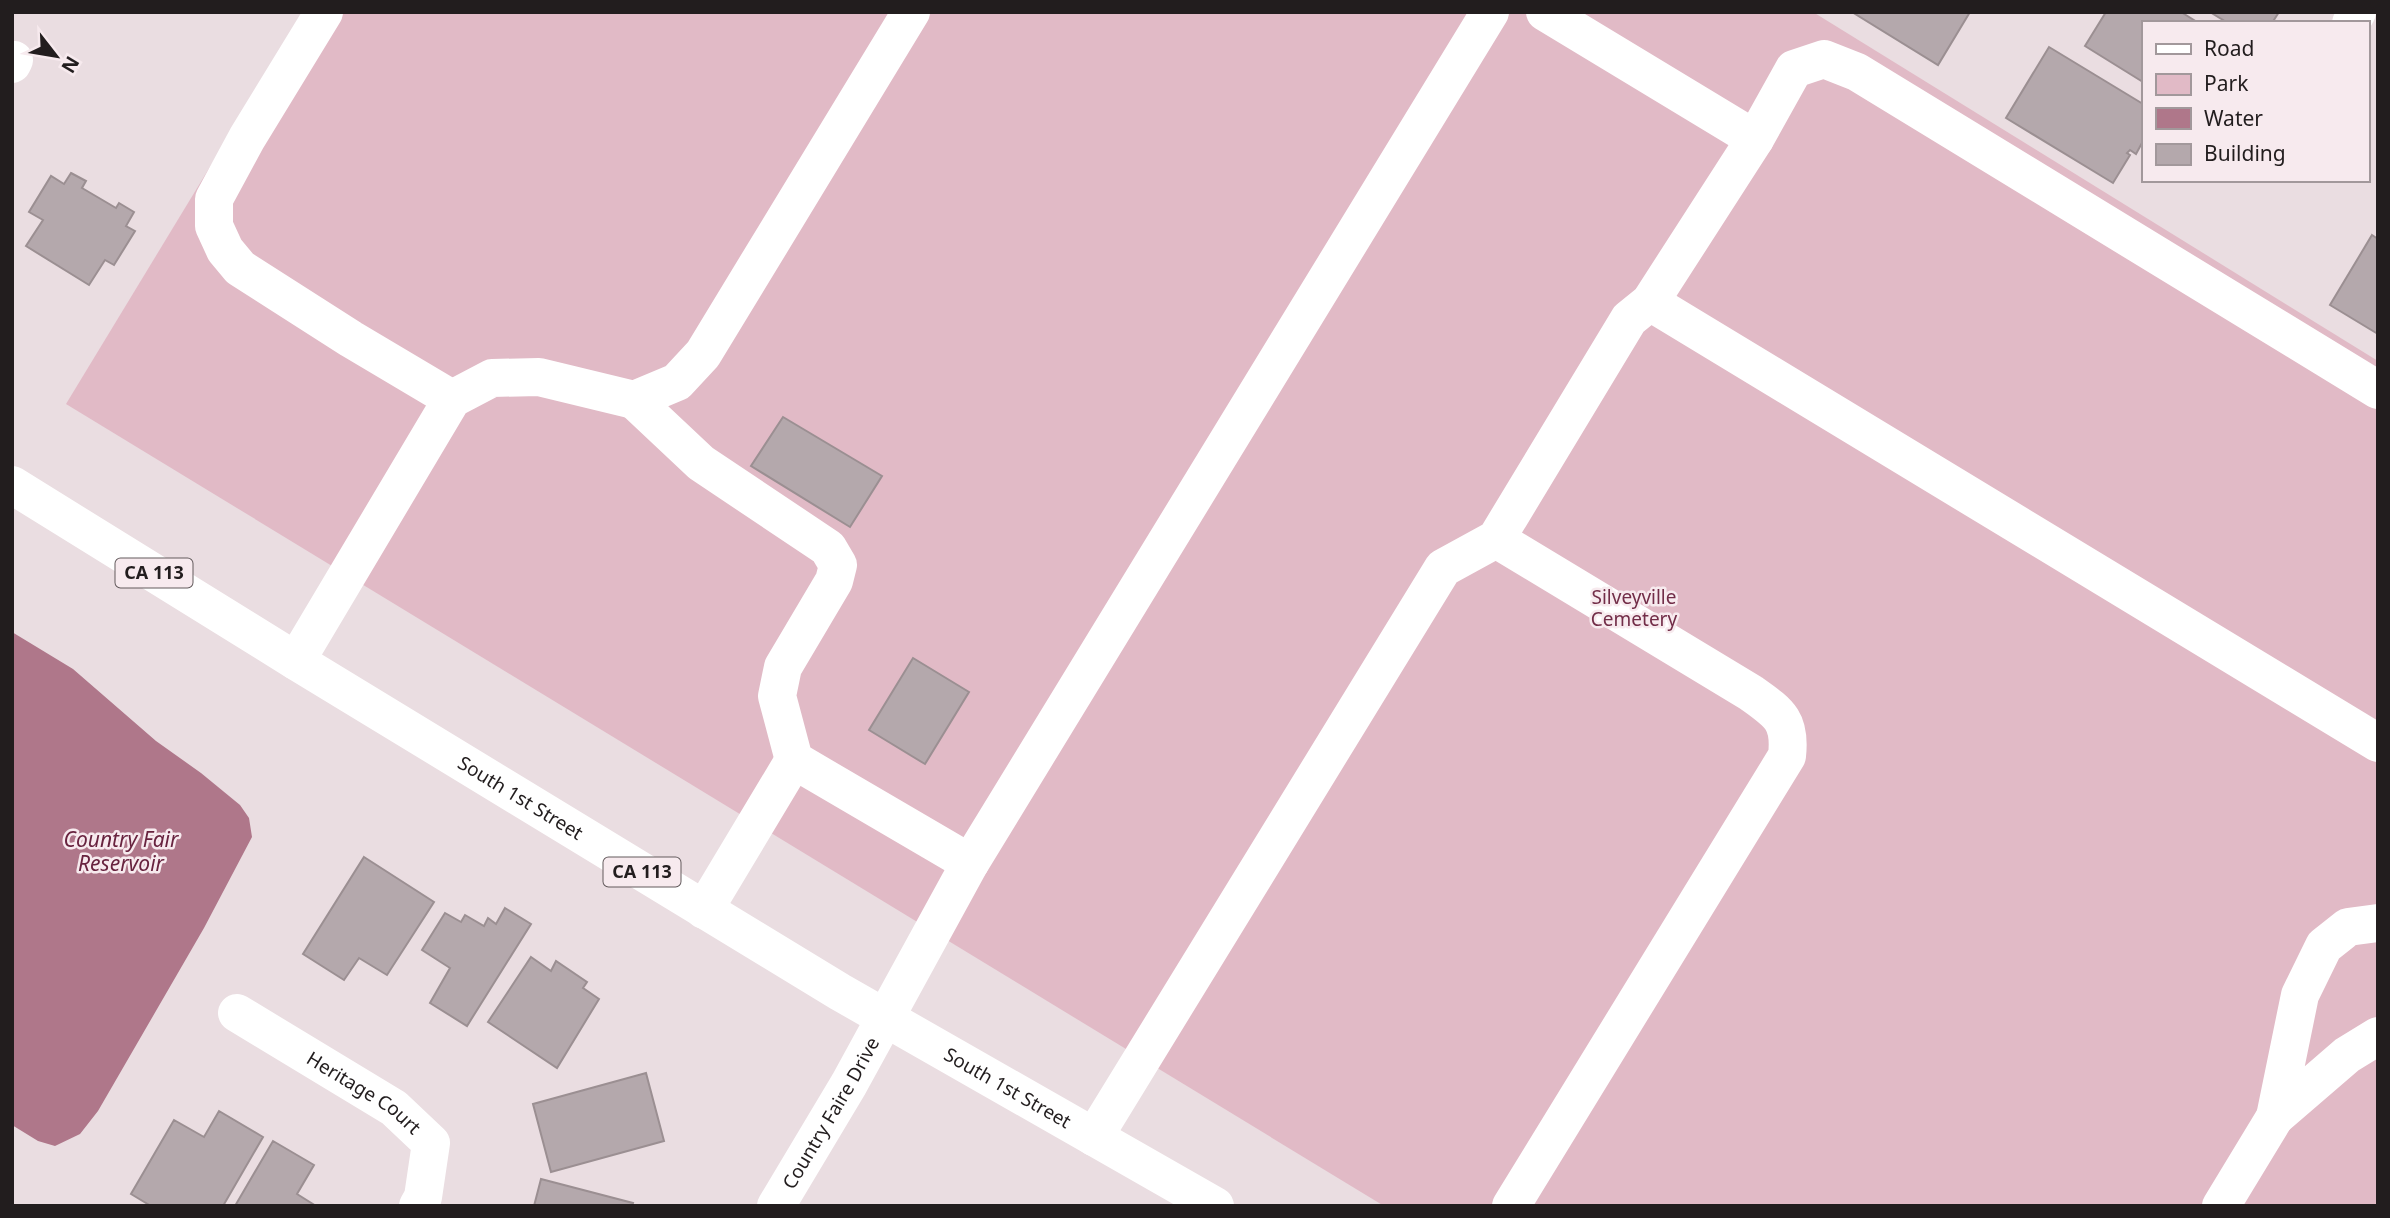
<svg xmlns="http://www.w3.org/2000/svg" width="2390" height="1218" font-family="'Noto Sans',sans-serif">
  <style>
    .green { fill: #e1bac6 }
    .water { fill: #af778a }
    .building { fill: #b4a8ac; stroke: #9b8f92; stroke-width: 2 }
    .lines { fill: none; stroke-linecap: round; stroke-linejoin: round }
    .minor { stroke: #fff; stroke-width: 38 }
    .major { stroke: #fff; stroke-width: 38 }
    .labels { text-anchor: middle; stroke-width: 5; stroke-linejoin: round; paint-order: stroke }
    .shield { fill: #f7eaee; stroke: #625a5c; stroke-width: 2 }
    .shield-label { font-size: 18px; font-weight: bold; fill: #221d1e }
    .park-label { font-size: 19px; fill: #722d48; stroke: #f7eaee }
    .street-label { font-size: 19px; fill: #221d1e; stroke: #f7eaee }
    .water-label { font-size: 21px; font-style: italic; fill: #68233f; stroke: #f7eaee }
  </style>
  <rect width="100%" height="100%" fill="#eadde1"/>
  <!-- green -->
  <path class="green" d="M304 12H1813L2378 361V1206H1384L66 404Z"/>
  <!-- water -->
  <path class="water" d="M12 632 73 669 156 741 201 773 240 805 249 818 252 837 204 928 98 1111 80 1134 55 1146 38 1141 12 1125Z"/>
  <!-- building -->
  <path class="building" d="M1852 12H1970L1938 65Z
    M2106 12H2181L2197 22 2143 23V82L2085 46Z
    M2210 12H2279L2272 23H2228Z
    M2049 47 2143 104V141L2136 154 2130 150 2127 153 2130 155 2113 183 2006 118Z
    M71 173 86 181 82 188 116 208 119 203 134 212 126 226 135 231 114 265 105 260 89 285 26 246 43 220 29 212 51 176 64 184Z
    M2372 235 2378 239V334L2330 305Z
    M783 417 882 476 850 527 751 466Z
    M913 658 969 692 925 764 869 730Z
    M364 857 434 902 387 975 359 958 344 980 303 954Z
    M505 908 531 924 467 1026 430 1003 450 968 422 950 445 913 461 922 465 915 484 926 488 918 496 924Z
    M531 957 551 971 556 961 587 982 583 988 599 999 557 1068 488 1022Z
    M646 1073 664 1141 551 1172 533 1104Z
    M219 1111 263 1137 223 1206H151L131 1194 174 1120 204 1137Z
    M273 1141 314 1165 297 1194 316 1206H235Z
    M541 1179 633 1203 632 1206H534Z"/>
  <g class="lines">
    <!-- minor -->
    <g class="minor">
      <path d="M324 12 247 138 214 199V226L225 250 240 268 351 339 452 399"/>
      <path d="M1545 12 1755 139"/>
      <path d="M2351 23 2357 12"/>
      <path d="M12 64 14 60"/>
      <path d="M1650 302 2378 743"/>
      <path d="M634 400 701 463 828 548 838 565 834 581 783 667 777 696 794 760 970 863"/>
      <path d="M1496 539 1751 693C1779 713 1791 720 1787 756L1511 1206"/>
      <path d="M296 661 452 399 492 378 539 377 634 400 677 382 703 354 911 12"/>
      <path d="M704 910 794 760"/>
      <path d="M2378 923 2348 927 2324 946 2300 995 2275 1117 2347 1055 2378 1036"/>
      <path id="s1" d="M237 1013 394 1108 431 1143 423 1197 418 1206"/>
      <path d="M1094 1137 1443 568 1496 539 1629 319 1650 302 1755 139 1794 69 1824 59 1857 72 2378 390"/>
      <path id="s2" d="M776 1206 849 1084 970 863 1490 12"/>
      <path d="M2221 1206 2275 1117"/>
    </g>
    <!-- major -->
    <path class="major" id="s3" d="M12 485 296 661 840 992 1215 1206"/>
  </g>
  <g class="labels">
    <!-- shield labels -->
    <g class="shield">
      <rect x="115.5" y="558.5" width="77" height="29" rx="5"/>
      <rect x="603.5" y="857.5" width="77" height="29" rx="5"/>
    </g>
    <g class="shield-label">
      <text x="154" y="579">CA 113</text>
      <text x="642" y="878">CA 113</text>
    </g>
    <!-- park labels -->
    <g class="park-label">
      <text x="1634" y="604">Silveyville<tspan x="1634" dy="22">Cemetery</tspan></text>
    </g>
    <!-- street labels -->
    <g class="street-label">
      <text dy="7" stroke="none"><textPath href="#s3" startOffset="597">South 1st Street</textPath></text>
      <text dy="7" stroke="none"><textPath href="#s3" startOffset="1164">South 1st Street</textPath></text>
      <text dy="7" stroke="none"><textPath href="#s1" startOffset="150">Heritage Court</textPath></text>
      <text dy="7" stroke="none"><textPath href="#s2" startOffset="108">Country Faire Drive</textPath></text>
    </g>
    <!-- water labels -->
    <g class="water-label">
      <text x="121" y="847">Country Fair<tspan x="121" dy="24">Reservoir</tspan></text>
    </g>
  </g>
  <!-- border -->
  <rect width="2390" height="1218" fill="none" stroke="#221d1e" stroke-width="28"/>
  <!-- legend -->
  <rect x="2142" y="21" width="228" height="161" fill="#f7eaee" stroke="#a2989b" stroke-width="2"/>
  <rect x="2156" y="44" width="35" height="10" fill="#ffffff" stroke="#a2989b" stroke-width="2"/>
  <text x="2204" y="56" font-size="21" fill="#221d1e">Road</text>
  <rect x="2156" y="74" width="35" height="21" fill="#e1bac6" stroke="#a2989b" stroke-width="2"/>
  <text x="2204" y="91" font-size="21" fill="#221d1e">Park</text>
  <rect x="2156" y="108" width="35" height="21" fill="#af778a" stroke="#a2989b" stroke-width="2"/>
  <text x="2204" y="126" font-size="21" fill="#221d1e">Water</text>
  <rect x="2156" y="144" width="35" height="21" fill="#b4a8ac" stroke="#a2989b" stroke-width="2"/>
  <text x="2204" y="161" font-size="21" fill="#221d1e">Building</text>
  <!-- north arrow -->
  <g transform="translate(56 56) rotate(121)" stroke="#f7eaee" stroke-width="5" paint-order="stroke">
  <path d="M0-5L12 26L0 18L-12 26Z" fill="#221d1e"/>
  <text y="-10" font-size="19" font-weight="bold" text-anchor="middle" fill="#221d1e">N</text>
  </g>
</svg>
